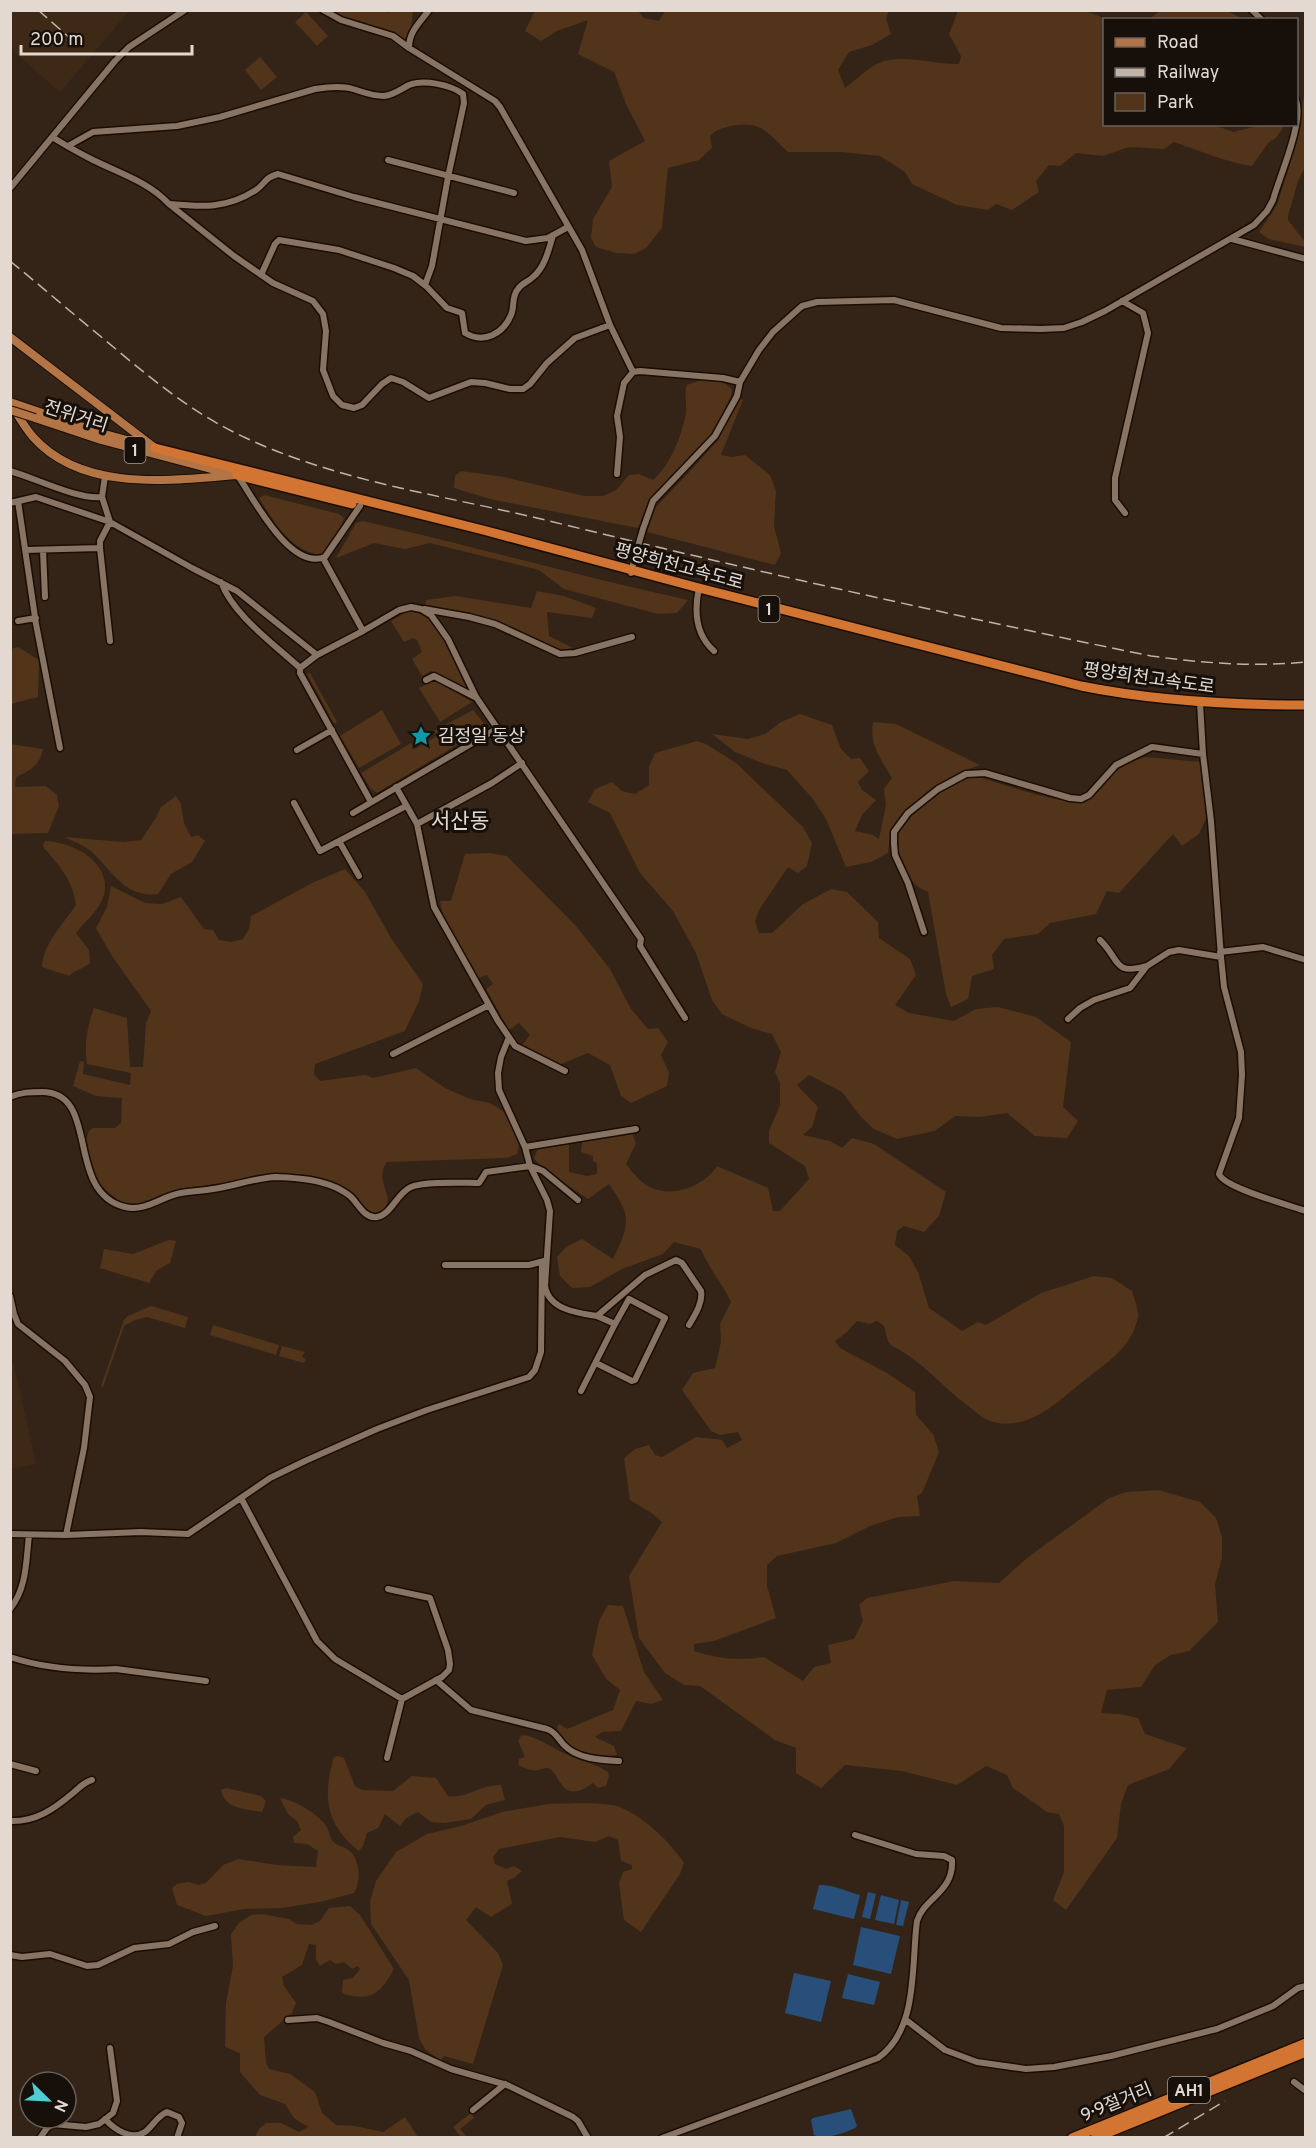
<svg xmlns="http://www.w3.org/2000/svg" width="1316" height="2148" font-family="Overpass,'Noto Sans KR',sans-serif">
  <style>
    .built { fill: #3e2917 }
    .green { fill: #513419 }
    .water { fill: #274f7a }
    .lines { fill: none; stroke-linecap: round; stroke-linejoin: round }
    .minor-casing { stroke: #1b0d03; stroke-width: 9 }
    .major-casing { stroke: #1b0d03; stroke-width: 10 }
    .highway-casing { stroke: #1b0d03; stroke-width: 12 }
    .minor { stroke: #877465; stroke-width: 6 }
    .major { stroke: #b47546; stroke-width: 8 }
    .highway { stroke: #d27532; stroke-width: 9 }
    .rail { stroke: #bfb3aa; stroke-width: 1.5; stroke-dasharray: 12 6; stroke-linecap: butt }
    .minor-bridge-casing { stroke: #1b0d03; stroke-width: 9; stroke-linecap: butt }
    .major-bridge-casing { stroke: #1b0d03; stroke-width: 10; stroke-linecap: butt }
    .minor-bridge { stroke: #877465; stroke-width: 6 }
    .major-bridge { stroke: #b47546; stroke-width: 8 }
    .labels { text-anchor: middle; stroke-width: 6; stroke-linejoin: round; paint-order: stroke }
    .shield { fill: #160f0a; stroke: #a69c95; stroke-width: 1.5 }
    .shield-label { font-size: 16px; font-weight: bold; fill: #e4d9d1 }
    .street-label { font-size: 18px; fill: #e4d9d1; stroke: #160f0a }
    .poi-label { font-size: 18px; fill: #e4d9d1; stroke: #160f0a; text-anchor: start }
    .quarter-label { font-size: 21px; fill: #e4d9d1; stroke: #160f0a }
  </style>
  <rect width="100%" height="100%" fill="#342417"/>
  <!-- built -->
  <path class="built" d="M11 10H129V11L60 92 11 49Z
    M11 1364H14L36 1464 11 1469Z"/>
  <!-- green -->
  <path class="green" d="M384 10 387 13 390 11H413L411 28 404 41C383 23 353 25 331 11Z
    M666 10 889 11 886 18 891 34 872 45 849 52 838 70 845 88C856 80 867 68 879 63 901 53 936 65 959 64L961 56 949 34 958 11H1086L1106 19 1104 20V124L1213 125 1234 132 1260 125H1282L1283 128 1276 138 1268 143 1252 166C1225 162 1201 151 1174 142L1164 149 1129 147 1103 156 1076 153 1060 166 1049 165 1036 181 1039 192 1012 210 996 204 988 210 957 205 912 184 905 172 880 156 841 152H788C767 133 762 120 731 126 722 128 717 129 710 136L712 148 699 160 668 168 662 228 646 248 634 254 616 253 596 247 591 238 593 219 612 187 609 161 645 141 626 104 614 72 578 54 588 20 557 31 541 41 525 31 535 11H638L644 18 659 21Z
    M1160 11H1227L1244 19H1149Z
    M306 12 328 36 317 46 295 22Z
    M260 57 277 77 261 90 245 70Z
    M1305 91V167L1298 181 1288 216V220L1305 242V247L1269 239 1259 232 1277 205 1290 164Z
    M706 378 724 383 732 389 731 396 713 434 654 497 649 504 638 528 490 499 454 488 455 476 461 471 504 477 584 496H603L616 490 629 475 639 474 653 480C670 466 682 435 686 413 687 403 684 394 687 385Z
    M738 398 743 400 721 455 731 457 745 455 770 475 776 491 774 526 781 553 775 565 647 532 655 508 694 467 718 440Z
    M264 495 339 514 344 518C340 531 332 546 322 555 291 552 274 522 259 498Z
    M363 521C472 546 579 576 688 600L677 613 658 614 564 589 539 570 430 543 405 549 374 543 336 558 356 523Z
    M537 591 564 596 596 608 592 618 547 612 549 636 573 648 555 651 468 614 425 605 426 600 456 596 531 608Z
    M408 611C440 612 454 661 466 686V690L431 671 422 676 412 659 422 652 417 640 413 638 404 642 391 621Z
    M18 647 39 660 38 697 11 704V649Z
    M310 673 337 722 334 724 307 674Z
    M435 680 472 702 440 722 419 688Z
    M382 710 401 744 359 768 340 736Z
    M473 710 483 722 485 728 377 793 371 789 361 773 411 743 415 749 437 736 434 731Z
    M800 714 832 725 841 749 851 759 860 758 869 771 858 782 862 790 876 800 862 815 855 831 873 835 879 839 886 805 884 789 892 778C881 759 869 745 873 722L896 724 980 765 958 773 932 788 909 808 891 829 888 853 871 862 846 867 826 819 813 799 787 770 762 763 735 752 712 734 748 739 765 734 781 722Z
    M697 741 706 744 736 763 803 827 812 843 807 866 798 873 788 867 759 910 755 921 759 933H772L803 904 831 889 847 892 878 922 879 938 910 959 916 975 895 1005 909 1013 954 1021 976 1009 998 1007 1036 1017 1071 1042 1063 1107 1078 1121 1067 1138 1035 1136 1007 1113 980 1117 955 1116 935 1131 897 1139 874 1129 861 1117 842 1092 809 1075 797 1085 818 1107 812 1127 803 1135 830 1141 842 1148 852 1138 874 1144 946 1192 939 1216 924 1232 904 1226 897 1231 895 1245 909 1256 918 1272 929 1308 962 1331 978 1322 986 1325 1041 1293 1094 1276 1112 1278 1132 1291C1134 1298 1139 1310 1138 1317 1132 1347 1108 1362 1086 1379 1058 1401 1029 1433 990 1421 983 1419 977 1413 971 1408 944 1389 922 1360 892 1346L888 1341 884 1326 877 1321 870 1324 857 1321 847 1332 835 1341 840 1348 887 1373 915 1392 916 1415 933 1434 939 1452 922 1493 917 1496 920 1516 898 1517 870 1526 836 1543 777 1556 767 1565V1586L776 1618 714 1641 694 1644V1651C719 1659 738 1661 764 1657L803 1681 814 1667 831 1663 828 1645 854 1639 863 1621 859 1605 867 1598 954 1581 999 1583 1027 1558 1109 1498 1127 1492 1158 1490 1200 1502 1216 1518 1222 1537V1558L1215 1584 1218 1622 1189 1651 1171 1655 1155 1665 1141 1687 1107 1690 1101 1713 1120 1714 1138 1718 1145 1734 1187 1748 1169 1769 1128 1785 1121 1804 1117 1838 1066 1910 1053 1900 1064 1872V1826L1059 1814 1047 1812 1013 1788 1007 1775 986 1766 957 1785 902 1771 845 1765 821 1788 796 1773V1748L775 1740 700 1686 684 1685 665 1673 639 1638 629 1576 662 1522 653 1514 630 1500 624 1458 635 1449 649 1445 655 1455 662 1457 696 1437 722 1440 727 1448 742 1440 738 1432 720 1435 711 1431 682 1390 693 1373 715 1368 721 1342 720 1324 731 1302C722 1283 709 1269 701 1249L674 1242 663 1254 622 1269 590 1287 572 1288 560 1276 557 1257 566 1247 582 1239 613 1259C630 1223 632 1217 609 1184L588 1199 542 1168 534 1158 538 1149 569 1144V1172L587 1176 597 1174V1163L593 1161V1156L581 1152 582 1142 632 1133 636 1143 626 1164C631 1170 636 1177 642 1182 665 1201 702 1189 717 1166L768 1188 773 1211H780L809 1179 805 1166 769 1143V1131L780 1105V1083L775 1072 781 1052 772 1034 751 1028 722 1014 712 1000 696 953 673 911 640 873 610 813 588 802 595 789 612 782 622 791 635 794 649 785V767L655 753Z
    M10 744 43 749C40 765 30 771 16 777L15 787 46 786 57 795 59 806 48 833 11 834Z
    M1145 757 1201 762 1207 816 1199 834 1182 846 1173 834 1119 893 1107 891 1096 914 1050 923 1038 934 1004 939 992 955 994 969 972 976 968 999 951 1007 946 994 928 892C915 887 909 879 904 866 900 856 894 841 899 830 907 812 949 784 969 778 973 777 978 778 982 778 1003 784 1073 810 1090 798 1098 793 1102 783 1109 777 1120 767 1131 762 1145 757Z
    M176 796 181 804 184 823 191 837 198 835 205 841 192 862 171 874 158 894C125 898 113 872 93 853 86 846 74 842 65 837L123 842 141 840 157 816 161 807Z
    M45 841C73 842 112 862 104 895 99 911 86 920 76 933L89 950 90 963C83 969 76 969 69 976L42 967C43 944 63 924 76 905 73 881 60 866 44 848L43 845Z
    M490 853 507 856 576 926 610 969 631 1009 648 1029 658 1028 668 1042 661 1055 669 1073 667 1086 631 1103 621 1096 610 1065 588 1053 559 1065 522 1045 530 1035 519 1023 509 1030 486 989 493 984 487 975 478 978 444 921 440 901H451L465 854Z
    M345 869 365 892 391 938 423 984 419 1001 405 1031 315 1064 314 1074 320 1081 365 1075 373 1078 416 1068 445 1088 470 1099 490 1103 506 1113 519 1144 517 1154 507 1158 387 1162C385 1165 383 1168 383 1171 379 1188 399 1201 377 1214L366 1209 350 1192 327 1181 278 1174 183 1189 142 1205 133 1206 121 1203 98 1183 92 1167 86 1140 89 1131 93 1128H115L121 1123 122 1098 96 1096 73 1086 80 1061 84 1062 83 1074 130 1085 131 1073 87 1064C84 1045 87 1027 94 1008L127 1018 130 1067H143L146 1023 151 1011 112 956 96 928 107 907 111 886 145 903 162 904 181 897 204 929 213 930 219 940 232 942 243 939 249 929 251 916 314 882Z
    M169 1240 176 1241 170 1263 156 1271 149 1283 100 1268 104 1249 133 1254Z
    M151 1306 188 1317 185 1328 147 1317 135 1320 124 1326 103 1387 101 1386 124 1320 128 1316Z
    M213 1325 279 1345 276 1355 210 1335Z
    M282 1346 305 1352 302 1356 306 1360 304 1363 279 1356Z
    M608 1605 623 1606 644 1672 663 1700 651 1704 636 1701 621 1731 602 1732 595 1737 614 1746 617 1755C596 1758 562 1751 557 1727L559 1724 567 1729 613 1710 620 1690 606 1679 592 1655 599 1621Z
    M525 1735C541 1739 554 1749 568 1755 581 1761 596 1764 608 1772L609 1776 606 1786 598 1788 593 1783C559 1808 561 1770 547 1768 543 1768 540 1770 537 1770 530 1771 525 1768 518 1765L519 1759 525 1757 518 1741 521 1736Z
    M338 1756 344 1758 355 1786 362 1790 393 1791 412 1776 436 1778 448 1796C467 1799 481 1784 501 1785L505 1800 486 1805 471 1819 444 1823 431 1822 418 1812 406 1818 400 1826 385 1814 378 1828 367 1833 363 1846 359 1851C326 1825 322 1797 334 1757Z
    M226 1788 261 1796 266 1801 262 1812C246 1809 224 1809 221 1790Z
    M280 1798C295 1800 314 1812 324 1823 329 1828 329 1835 332 1840 336 1846 347 1847 352 1853 360 1864 361 1881 354 1893L320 1902 282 1908 244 1909 206 1916 177 1905 172 1888 177 1884 189 1882 199 1885 206 1883 223 1865 238 1859 277 1865 316 1867 318 1851 307 1844 294 1843 293 1837 301 1830 297 1821 288 1814Z
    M548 1804C568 1804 606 1801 622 1808 644 1817 672 1844 684 1863L680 1874 641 1932 624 1920 619 1883 623 1872 632 1869V1865L621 1861 618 1840 609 1836 595 1842 560 1837 499 1849 493 1857 495 1864 506 1869 514 1866 522 1871 514 1878 507 1881 512 1904 491 1917 476 1907 466 1920 498 1953 503 1965 473 2064 444 2056 441 2061 425 2049 419 2038 409 1980 371 1924 370 1901 376 1881 396 1852 427 1834 461 1826 502 1812Z
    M350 1906 360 1915 394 1969C381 1993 370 2003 342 1993L343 1980 353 1978 360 1969 358 1966 352 1969 344 1962 336 1964 330 1960 320 1966 316 1959V1945L309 1944 302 1965 282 1977 284 1986 296 2003 292 2013 264 2037 266 2063 269 2069 290 2074 315 2092 322 2113 336 2125 355 2126 383 2132 405 2117 418 2137H255L259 2129 266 2123H281L299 2132 308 2127 294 2118 285 2104 260 2095 240 2072V2053L225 2047 226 2003 233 1966 231 1934 239 1923 251 1915 262 1914 289 1919 297 1924 311 1925 320 1921 329 1908Z
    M471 2113 474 2118 460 2129 467 2137H461L453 2127Z"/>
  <!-- water -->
  <path class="water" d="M819 1885C834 1885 845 1891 860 1895L854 1919 813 1909Z
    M868 1892 876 1894 870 1919 862 1917Z
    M881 1895 899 1900 894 1924 875 1920Z
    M901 1900 909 1902 903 1926 896 1925Z
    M861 1927 900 1936 891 1974 853 1965Z
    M794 1973 831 1981 821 2022 785 2013Z
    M848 1974 880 1982 874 2005 842 1998Z
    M851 2109 857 2126 855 2128C844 2133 825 2140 814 2135L811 2120 813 2118Z"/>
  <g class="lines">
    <!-- minor casing -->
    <g class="minor-casing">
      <path id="minor" d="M323 10 341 20 393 36 409 48 495 101 500 107 582 250 610 325 633 372
        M1252 10 1262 20
        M409 48C409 31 420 23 429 10
        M52 137C65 145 79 153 93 160 119 173 149 182 169 204L234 256 273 283 313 301 323 314 326 331 323 370 333 396 342 405 354 408 362 405 382 384 391 378 403 382 429 398 471 382 485 383 510 389H523L530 384 547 363 575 338 610 325
        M68 146 93 132 177 126 220 117 315 89C327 87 341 85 353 89 363 92 372 96 384 96 394 95 401 89 409 85 424 79 451 85 463 94L464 103 448 177 432 266 425 285
        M388 160 514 193
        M10 188 115 61 129 47 185 10
        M170 204C202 207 227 209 256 190 266 183 264 178 278 174L354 197 526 241 548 238 568 227
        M1232 239 1306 259
        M261 275 275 244 279 240 339 250 394 268 413 276 426 286 447 308 462 313 465 333C484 344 503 334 511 315 515 306 511 297 518 289 522 283 528 282 533 277 545 267 549 249 553 235
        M1122 301 1143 313 1148 333 1115 478V500L1125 513
        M10 471C35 478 78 500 102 497L105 476
        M617 474 620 437 617 416 624 383 633 372 640 371 723 378 740 382
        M238 476C254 499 290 571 325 557L360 506
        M102 497 110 522 100 541V548L110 641
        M18 501 36 624 60 748
        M10 503 36 497 110 522 192 568 237 591 317 655
        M643 529 653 501 715 436 737 396 740 382 759 350 773 332 802 306 817 302 894 300 1001 328 1041 329 1064 328 1082 322 1105 311 1254 225 1267 211 1273 200C1280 175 1304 122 1296 100
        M25 550 100 548
        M43 550 45 597
        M323 558 363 631 399 610 411 607 421 609 431 615 448 639 476 697 641 939 640 946 685 1018
        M631 573 636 553
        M221 582C233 615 274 644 300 668
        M699 588C694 611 696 635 714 651
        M424 609 469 617 495 624 560 654 575 653 632 637
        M18 621 36 618
        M363 631 317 655 300 668V673L371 802
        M426 680 434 676 475 697
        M1200 703 1203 754 1211 821 1221 957 1224 987 1241 1052 1242 1075 1239 1118 1219 1174C1224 1188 1289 1205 1306 1211
        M297 750 332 730
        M396 787 417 824 434 907 498 1021 515 1046 565 1071
        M294 803 320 851 406 806
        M353 813 498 728
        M417 824 492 783 522 763
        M339 841 359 876
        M924 932 908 883 895 855 894 844V832L908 813 938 789 966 774 985 773 1070 798 1081 799 1089 795 1116 765 1152 747 1203 754
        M1100 940C1120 959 1113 976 1146 966
        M1220 952 1263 947 1306 960
        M1068 1019 1080 1008 1094 1000 1130 988 1147 966 1169 952 1179 950 1221 957
        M509 1037 501 1057 498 1073 499 1090 525 1147 530 1166 547 1200 550 1211 545 1286C549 1310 578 1313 597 1316L645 1275 676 1260 682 1263 701 1291C703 1303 695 1315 689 1325
        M393 1054 489 1005
        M10 1097C21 1092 31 1092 42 1092 101 1092 64 1192 125 1207 146 1212 162 1196 181 1193 192 1191 203 1191 213 1189 234 1186 255 1178 276 1177 285 1177 294 1178 303 1179 320 1181 336 1185 350 1196 358 1203 364 1219 377 1217 391 1215 397 1193 411 1187 425 1181 462 1183 479 1183L486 1172 530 1166 536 1168 543 1171 578 1200
        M525 1147 636 1129
        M445 1265H529L544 1261
        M10 1296 14 1314 18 1324 65 1361 85 1385 90 1397 84 1448 66 1535 10 1534
        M596 1363 632 1381 635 1380 665 1318 629 1299 615 1324 597 1316
        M581 1391 615 1324
        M241 1498 317 1641 335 1659 402 1699 442 1677 449 1670 450 1664 448 1650 430 1598 388 1589
        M66 1535 141 1532 188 1534 270 1478 305 1461 377 1429 427 1410 529 1377 535 1370 541 1352 542 1262
        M10 1609C27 1588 26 1561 29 1535
        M10 1657C43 1668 82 1671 116 1669L206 1681
        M436 1680 471 1710 547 1729C556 1732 558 1739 564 1745 577 1759 601 1760 619 1761
        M387 1758 402 1699
        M10 1764 36 1771
        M10 1821C36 1822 54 1809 73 1793 80 1787 84 1782 92 1780
        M10 1955 22 1957 50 1954 87 1966 98 1965 134 1948 169 1944 193 1932 215 1926
        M288 2020 317 2018 329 2022 383 2043 411 2051 451 2069 507 2085 573 2117 578 2121 588 2138
        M906 2020 945 2050 977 2062 1026 2069 1054 2067 1111 2056 1217 2029 1273 2006 1298 1988 1306 1986
        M1294 2082 1306 2091
        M473 2110 505 2084
        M105 2119C114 2129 131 2141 145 2132 153 2126 157 2116 167 2112L179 2117 182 2123 177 2138
        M40 2138 47 2128 53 2124 86 2127 99 2124 113 2113 117 2101 110 2048
        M662 2138 878 2058C919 2029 911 1965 917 1921 924 1898 954 1892 952 1860L944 1856 916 1854 855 1835"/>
    </g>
    <!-- major casing -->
    <g class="major-casing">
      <path id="major" d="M10 337 155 448
        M10 402C17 414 24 427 33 437 83 493 171 480 237 475
        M10 402 101 433 149 446
        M35 418 101 440 230 474"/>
    </g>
    <!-- highway casing -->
    <g class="highway-casing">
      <path id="highway" d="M155 448 483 530 699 588 1081 686C1155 701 1229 705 1306 705
        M237 475 352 504
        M1072 2138 1306 2043
        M1095 2138 1306 2052"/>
    </g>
    <!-- minor -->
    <use href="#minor" class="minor"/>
    <!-- major -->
    <use href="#major" class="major"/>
    <!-- highway -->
    <use href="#highway" class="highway"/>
    <!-- rail -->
    <path class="rail" d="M38 10 71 39
      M10 261C42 287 73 314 105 340 149 377 193 414 246 438 338 481 440 495 537 518 741 568 945 614 1151 656 1202 663 1253 667 1306 662
      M1163 2138 1225 2101"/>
    <!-- minor-bridge casing -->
    <g class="minor-bridge-casing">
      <path id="minor-bridge" d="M636 553 643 529"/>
    </g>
    <!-- major-bridge casing -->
    <g class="major-bridge-casing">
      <path id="major-bridge" d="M10 410 35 418"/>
    </g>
    <!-- minor-bridge -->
    <use href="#minor-bridge" class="minor-bridge"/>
    <!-- major-bridge -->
    <use href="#major-bridge" class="major-bridge"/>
  </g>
  <!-- icons -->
  <defs>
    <g id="sight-bare" transform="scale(1.62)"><path d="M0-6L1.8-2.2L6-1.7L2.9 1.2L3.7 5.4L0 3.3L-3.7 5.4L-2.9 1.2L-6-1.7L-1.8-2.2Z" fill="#0f9aa8" stroke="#160f0a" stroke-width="2.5" paint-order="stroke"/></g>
  </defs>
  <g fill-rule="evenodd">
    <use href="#sight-bare" x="421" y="736"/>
  </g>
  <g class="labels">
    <!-- shield labels -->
    <g class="shield">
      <rect x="124.5" y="437" width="21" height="26" rx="4.5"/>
      <rect x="758.5" y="596" width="21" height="26" rx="4.5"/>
      <rect x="1168" y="2077" width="42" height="26" rx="4.5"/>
    </g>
    <g class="shield-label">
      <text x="135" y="456">1</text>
      <text x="769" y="615">1</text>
      <text x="1189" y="2096">AH1</text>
    </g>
    <!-- street labels -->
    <g class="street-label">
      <text transform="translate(76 416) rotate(18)" y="6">전위거리</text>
      <text transform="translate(679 566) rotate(15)" y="6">평양희천고속도로</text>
      <text transform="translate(1149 678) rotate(8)" y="6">평양희천고속도로</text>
      <text transform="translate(1116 2102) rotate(-22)" y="6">9·9절거리</text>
    </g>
    <!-- poi labels -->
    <g class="poi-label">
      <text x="438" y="742">김정일 동상</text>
    </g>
    <!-- quarter labels -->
    <g class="quarter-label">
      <text x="460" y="828">서산동</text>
    </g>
  </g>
  <!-- border -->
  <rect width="1316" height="2148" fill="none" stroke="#e4d9d1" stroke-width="24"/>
  <!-- legend -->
  <rect x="1103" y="18" width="195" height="108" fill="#160f0a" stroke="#68605a" stroke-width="1.5"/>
  <rect x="1115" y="38" width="30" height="9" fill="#b47546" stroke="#68605a" stroke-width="1.5"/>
  <text x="1157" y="48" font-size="18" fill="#e4d9d1">Road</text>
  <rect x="1115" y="68" width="30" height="9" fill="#bfb3aa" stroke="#68605a" stroke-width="1.5"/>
  <text x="1157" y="78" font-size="18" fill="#e4d9d1">Railway</text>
  <rect x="1115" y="93" width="30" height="18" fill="#513419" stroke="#68605a" stroke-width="1.5"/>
  <text x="1157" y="108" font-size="18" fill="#e4d9d1">Park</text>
  <!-- north arrow -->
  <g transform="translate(48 2100) rotate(114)"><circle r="28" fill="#160f0a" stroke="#68605a" stroke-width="1.5"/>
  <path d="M0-4.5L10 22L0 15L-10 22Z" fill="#51ccd2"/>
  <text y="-9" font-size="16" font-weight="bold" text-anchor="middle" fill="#e4d9d1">N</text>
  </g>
  <!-- scale -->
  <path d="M21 45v9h171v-9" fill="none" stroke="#e4d9d1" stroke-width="3"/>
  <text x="30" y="45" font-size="18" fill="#e4d9d1" stroke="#160f0a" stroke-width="4.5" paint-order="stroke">200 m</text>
</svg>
